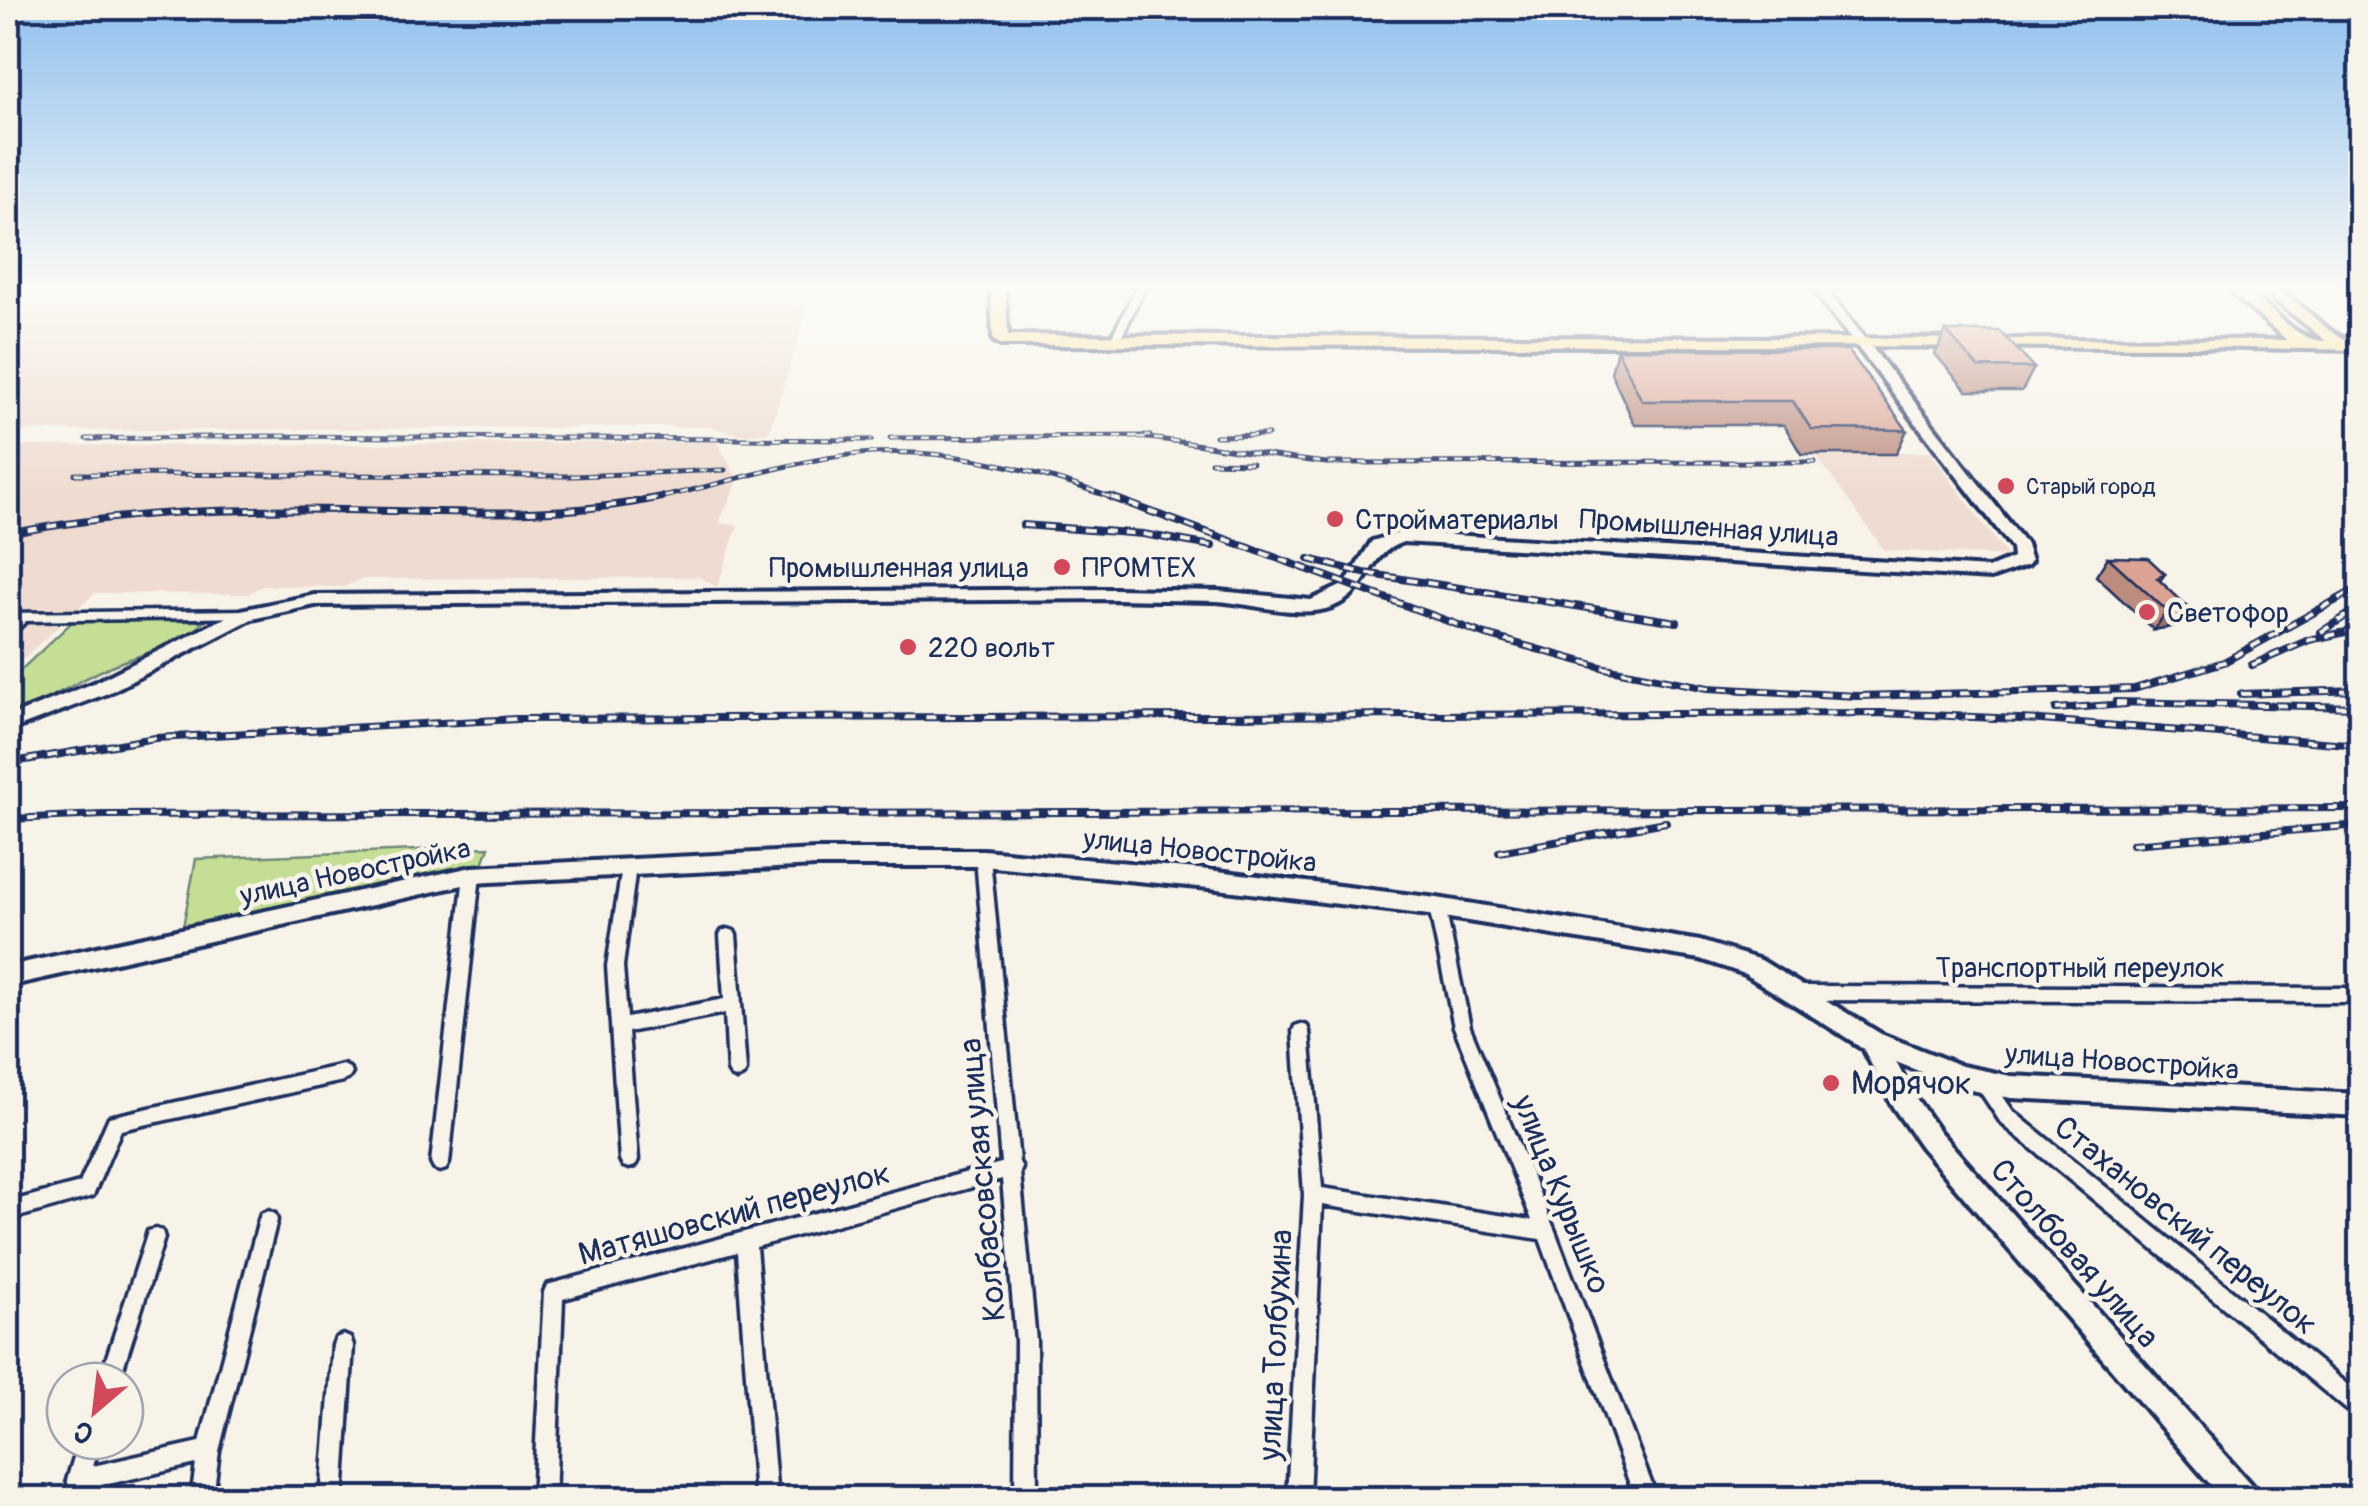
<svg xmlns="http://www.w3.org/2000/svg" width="2368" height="1506" font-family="Pangolin,sans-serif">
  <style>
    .built { fill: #efdbcf }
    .green { fill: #c4df95; stroke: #70877a; stroke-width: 2.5 }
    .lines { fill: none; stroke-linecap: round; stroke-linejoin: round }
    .street-casing { stroke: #1b2f5e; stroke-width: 7 }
    .secondary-casing { stroke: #1b2f5e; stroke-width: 8 }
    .primary-casing { stroke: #1b2f5e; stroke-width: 8 }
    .street { fill: #f7f3e8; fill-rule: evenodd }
    .secondary { fill: #f7f3e8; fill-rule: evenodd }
    .primary { fill: #fdde96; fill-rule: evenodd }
    .rail-far1-casing { stroke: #1b2f5e; stroke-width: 5 }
    .rail-casing { stroke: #1b2f5e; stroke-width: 8 }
    .rail-far1 { stroke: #f7f3e8; stroke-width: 2.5; stroke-dasharray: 8; stroke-linecap: butt }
    .rail { stroke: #f7f3e8; stroke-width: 4; stroke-dasharray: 10; stroke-linecap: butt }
    .wall { fill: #bc8c7f; stroke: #1b2f5e; stroke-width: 2.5 }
    .shaded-wall { fill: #997268; stroke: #1b2f5e; stroke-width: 2.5 }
    .building { fill: #dba394; stroke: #1b2f5e; stroke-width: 2.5 }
    .poi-dot { fill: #d1495b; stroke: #f7f3e8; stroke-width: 4 }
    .labels { text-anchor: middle; stroke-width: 9; stroke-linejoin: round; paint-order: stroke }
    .far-poi-label { font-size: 22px; fill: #1b2f5e; stroke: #f7f3e8; text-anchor: start }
    .poi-label { font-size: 28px; fill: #1b2f5e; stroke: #f7f3e8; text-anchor: start }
    .street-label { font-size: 28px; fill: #1b2f5e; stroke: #f7f3e8 }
    .near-poi-label { font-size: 32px; fill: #1b2f5e; stroke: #f7f3e8; text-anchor: start }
    .near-street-label { font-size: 32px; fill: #1b2f5e; stroke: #f7f3e8 }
  </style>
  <rect width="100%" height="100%" fill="#f7f3e8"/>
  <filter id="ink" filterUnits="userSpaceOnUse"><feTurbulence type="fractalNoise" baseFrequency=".01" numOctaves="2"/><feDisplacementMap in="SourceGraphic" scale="20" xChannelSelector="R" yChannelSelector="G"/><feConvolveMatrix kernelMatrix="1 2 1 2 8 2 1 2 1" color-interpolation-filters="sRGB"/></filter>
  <g filter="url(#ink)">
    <!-- built -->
    <path class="built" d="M8 289H794L789 304H809L769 432 744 435 709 427H643L17 431 21 423 8 424Z
      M717 442 738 480 719 523 738 525 717 587 699 577 362 579 344 587 263 586 247 594 95 593 8 672V446Z
      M1930 452 2007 556 1884 550 1815 454Z"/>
    <!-- green -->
    <path class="green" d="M73 621H204C182 649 138 653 107 668 70 685 48 702 8 713V682Z
      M489 847 482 867 182 932 196 859Z"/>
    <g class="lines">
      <!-- street casing -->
      <g class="street-casing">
        <path id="street" d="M1136 289H1144L1120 340 1112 342 1110 340Z
          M247 610 253 614 251 617 26 621 12 635 8 636V625L12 621H8V613Z
          M983 852 988 854 990 858 1019 1162 1022 1168 1020 1172 1036 1341 1037 1498H1015L1016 1341 1002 1179 756 1247 777 1498H755L737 1252 563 1299 555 1498H533L544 1292 547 1285 1001 1163 976 858 978 854Z
          M629 861 634 863 636 867 623 966 627 1018 724 999 720 935 722 931 728 929 734 931 736 935 746 1071 743 1076 737 1079 731 1076 728 1071 725 1013 628 1032 638 1160 635 1166 629 1168 623 1166 620 1160 607 966 622 867 624 863Z
          M472 869 477 871 480 875 449 1163 446 1169 440 1171 434 1169 431 1163 464 875 467 871Z
          M1437 901 1442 903 1445 907 1470 1027 1555 1231 1657 1498H1635L1540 1239 1322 1205 1309 1498H1287L1304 1195 1293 1031 1295 1026 1301 1024 1307 1026 1309 1031 1322 1188 1532 1220 1454 1027 1429 907 1432 903Z
          M1801 986 2360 988V1002L1801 1000 1795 998 1793 993 1795 988Z
          M343 1065 349 1068 352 1073 349 1078 343 1081 121 1130 93 1196 8 1220V1202L80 1183 109 1117Z
          M1983 1074 1989 1077 2013 1111 2360 1395V1418L2353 1415 2001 1123 1974 1082 1977 1077Z
          M268 1211 275 1214 277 1220 219 1451 213 1498H191L196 1464 78 1491 70 1488 67 1480 79 1441H101L93 1466 200 1442 259 1220 261 1214Z
          M155 1229 162 1231 164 1238 119 1381H99L146 1238 148 1231Z
          M343 1335 350 1338 353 1345 343 1498H321L333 1345 336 1338Z"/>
      </g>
      <!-- secondary casing -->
      <g class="secondary-casing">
        <path id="secondary" d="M1813 289H1826L2026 544 2031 561 2028 565 1991 578 1403 542C1365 555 1372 591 1332 607 1301 619 1249 603 1216 601 1182 600 1149 600 1115 599L315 605 252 619 108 693 8 731V717L94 683 241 610 315 595 1115 589 1219 591 1311 600 1345 584 1372 541 1402 532 1989 568 2013 558 2012 548Z
          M816 850H983L1209 870 1437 898 1700 941 1761 960 1881 1034 1962 1066 2011 1076 2360 1094V1116L2011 1098 1961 1088 1896 1062 1911 1091 1939 1131 2253 1487 2258 1498H2222L1921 1147 1893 1107 1863 1048 1745 974 1700 959 1437 916 1209 888 983 866H816L472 883 8 986V966L472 867Z"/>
      </g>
      <!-- primary casing -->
      <g class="primary-casing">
        <path id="primary" d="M991 289H1005L1008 335 2287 340 2227 289C2267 289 2285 340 2326 341L2261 289C2301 289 2321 340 2360 342V350L2197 347 1001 345 993 340Z"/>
      </g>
      <!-- street -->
      <use href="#street" class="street"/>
      <!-- secondary -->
      <use href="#secondary" class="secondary"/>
      <!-- primary -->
      <use href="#primary" class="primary"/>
      <!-- rail-far1 casing -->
      <g class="rail-far1-casing">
        <path id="rail-far1" d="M1215 436 1268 435
          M1138 437C1202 443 1263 456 1327 463L1815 462
          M890 438 1150 436
          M86 439 270 436 872 440
          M1211 462 1252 463
          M75 474 574 476 725 470
          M649 500C709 488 767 468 827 458 929 441 1022 465 1118 500"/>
      </g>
      <!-- rail casing -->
      <g class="rail-casing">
        <path id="rail" d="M1111 497 1483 634 1605 668 1708 688 1857 696 2134 689 2224 662 2360 587
          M1023 525 1143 534 1212 546
          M8 534C122 511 234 508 349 510 452 512 561 519 661 497
          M1309 559 1364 573 1677 622
          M2321 632 2360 607
          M2252 665 2309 640 2360 629
          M2241 694 2360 690
          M2116 702 2360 707
          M2056 709 2126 704
          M8 763 155 738 517 719 1883 713 2041 720 2360 745
          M8 819 104 815 2360 808
          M2132 844 2360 825
          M1499 852 1666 822"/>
      </g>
      <!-- rail-far1 -->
      <use href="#rail-far1" class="rail-far1"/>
      <!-- rail -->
      <use href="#rail" class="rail"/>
    </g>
    <!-- wall -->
    <path class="wall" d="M1946 331 2034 368 2022 391H1967L1935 354Z
      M1617 349 1907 430 1896 454H1801L1784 425H1635L1611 373Z
      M2108 557 2165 574 2160 581 2174 626 2154 630 2096 576Z"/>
    <!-- shaded-wall -->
    <path class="shaded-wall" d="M2188 607 2174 626 2154 630 2167 611Z"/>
    <!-- building -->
    <path class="building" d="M1946 331H2000L2034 368 1978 367Z
      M1617 349 1848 350 1907 430 1811 429 1793 401H1642Z
      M2108 557 2148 558 2165 574 2157 578 2188 607 2167 611Z"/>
  </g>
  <!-- sky -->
  <linearGradient id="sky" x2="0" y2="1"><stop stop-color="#91c1ef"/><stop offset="0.58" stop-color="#fbfaf5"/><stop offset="1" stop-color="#fbfaf5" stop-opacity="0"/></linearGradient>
  <rect width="2368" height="500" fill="url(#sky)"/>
  <!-- markers -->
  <g class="poi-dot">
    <circle cx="2006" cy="486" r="10"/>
    <circle cx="1335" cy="519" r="10"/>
    <circle cx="1062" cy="567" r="10"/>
    <circle cx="2147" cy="612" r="10"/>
    <circle cx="908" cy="647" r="10"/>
    <circle cx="1831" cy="1083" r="10"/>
  </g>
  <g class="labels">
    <!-- far-poi labels -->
    <g class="far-poi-label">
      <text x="2026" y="494">Старый город</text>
    </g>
    <!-- poi labels -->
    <g class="poi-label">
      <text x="1355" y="529">Стройматериалы</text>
      <text x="1082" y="577">ПРОМТЕХ</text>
      <text x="2167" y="622">Светофор</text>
      <text x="928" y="657">220 вольт</text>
    </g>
    <!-- street labels -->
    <g class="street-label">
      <text transform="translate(1709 527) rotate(4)" y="10">Промышленная улица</text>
      <text x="899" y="577">Промышленная улица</text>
      <text transform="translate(1200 850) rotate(6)" y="10">улица Новостройка</text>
      <text transform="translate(355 871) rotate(-12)" y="10">улица Новостройка</text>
      <text x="2080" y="977">Транспортный переулок</text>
      <text transform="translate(2122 1061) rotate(4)" y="10">улица Новостройка</text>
    </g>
    <!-- near-poi labels -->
    <g class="near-poi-label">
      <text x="1851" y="1094">Морячок</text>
    </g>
    <!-- near-street labels -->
    <g class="near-street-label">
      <text transform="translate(982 1180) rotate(-95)" y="11">Колбасовская улица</text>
      <text transform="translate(1562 1194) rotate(68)" y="11">улица Курышко</text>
      <text transform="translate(734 1213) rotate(-15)" y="11">Матяшовский переулок</text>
      <text transform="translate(2186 1225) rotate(39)" y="11">Стахановский переулок</text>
      <text transform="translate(2075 1253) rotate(49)" y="11">Столбовая улица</text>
      <text transform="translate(1275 1345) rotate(-87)" y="11">улица Толбухина</text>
    </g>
  </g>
  <!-- margin -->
  <rect width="2368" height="1506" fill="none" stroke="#f7f3e8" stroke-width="40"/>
  <rect x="20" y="20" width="2328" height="1466" fill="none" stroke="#1b2f5e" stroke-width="4" filter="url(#ink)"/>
  <!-- north arrow -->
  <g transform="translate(95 1411) rotate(208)"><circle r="48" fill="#f7f3e8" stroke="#9fa5b1" stroke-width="2.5"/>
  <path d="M0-8L18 38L0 25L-18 38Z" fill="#d1495b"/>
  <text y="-15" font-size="28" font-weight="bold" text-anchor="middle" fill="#1b2f5e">С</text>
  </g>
</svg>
